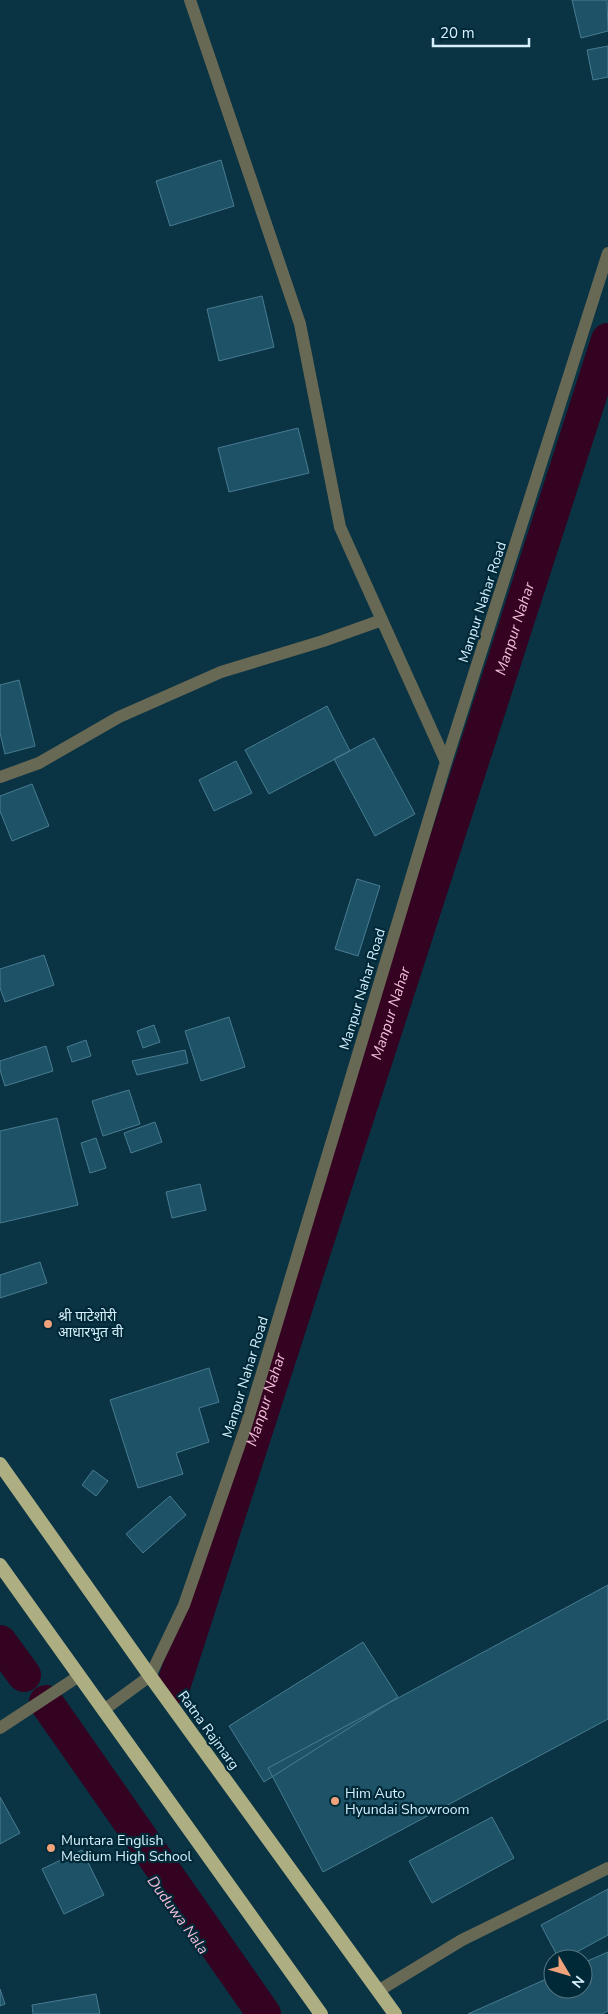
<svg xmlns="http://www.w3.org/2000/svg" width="608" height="2014" font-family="'Nunito Sans','Noto Sans Devanagari',sans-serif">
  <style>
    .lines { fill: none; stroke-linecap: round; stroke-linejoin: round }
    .canal { stroke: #340321; stroke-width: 34 }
    .building { fill: #1d5267; stroke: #487c92 }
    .minor { stroke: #686955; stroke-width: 12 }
    .tertiary { stroke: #686955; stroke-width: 12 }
    .trunk { stroke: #adae81; stroke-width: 14 }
    .poi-dot { fill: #f0a27a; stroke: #002938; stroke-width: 2 }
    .labels { text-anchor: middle; stroke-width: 4.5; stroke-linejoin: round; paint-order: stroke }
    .street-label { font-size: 14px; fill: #d5effc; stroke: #002938 }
    .poi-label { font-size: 14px; fill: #d5effc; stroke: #002938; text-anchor: start }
    .water-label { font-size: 15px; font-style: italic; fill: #f2bdd6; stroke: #002938 }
  </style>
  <rect width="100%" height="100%" fill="#0a3343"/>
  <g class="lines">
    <!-- canal -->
    <g class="canal">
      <path d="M0 1642 24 1675"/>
      <path id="s1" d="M173 1687 608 340"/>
      <path d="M46 1702 264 2014"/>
    </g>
  </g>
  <!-- building -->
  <path class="building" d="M572 0H607L608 31 581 38Z
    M608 46V77L593 80 587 50Z
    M221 160 234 206 170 226 156 181Z
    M262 296 274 347 219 361 207 309Z
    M298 428 309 473 229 492 218 448Z
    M19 680 35 746 5 754 0 733V685Z
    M327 706 350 751 269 794 245 750Z
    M374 738 415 814 375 836 334 759Z
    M236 761 252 793 214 811 199 780Z
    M32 784 49 826 12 841 0 811V796Z
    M357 879 380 886 358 956 335 949Z
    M44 955 54 985 5 1002 0 988V969Z
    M229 1017 245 1067 201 1081 185 1031Z
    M154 1025 160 1042 143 1048 137 1031Z
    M86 1040 91 1056 72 1062 67 1047Z
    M46 1046 53 1071 5 1086 0 1070V1061Z
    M185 1050 188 1063 137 1075 132 1061Z
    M129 1090 140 1124 103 1136 92 1101Z
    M57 1118 78 1205 0 1223V1131Z
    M155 1122 162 1142 131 1153 124 1133Z
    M96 1138 106 1168 90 1173 81 1143Z
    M200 1184 206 1210 172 1218 166 1192Z
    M40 1262 47 1283 0 1298V1275Z
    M209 1368 219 1402 199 1408 209 1442 176 1453 183 1474 138 1488 110 1400Z
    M93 1470 108 1481 96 1496 82 1485Z
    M170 1496 186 1515 143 1553 126 1534Z
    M608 1585V1719L323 1872 268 1768Z
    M363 1642 398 1697 264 1782 229 1726Z
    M0 1797 20 1833 0 1844Z
    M492 1817 514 1858 432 1903 409 1861Z
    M82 1850 104 1895 64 1914 42 1869Z
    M608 1889V1935L564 1959H559L541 1925Z
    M608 1952V2011L602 2014H468L553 1976V1989H583V1963Z
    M0 1989 5 2004 0 2006Z
    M96 1994 100 2014H33L32 2005Z"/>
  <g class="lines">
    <!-- minor -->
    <path class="minor" d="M190 0 300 324 340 527 446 762
      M0 777 39 763 119 717 221 672 323 641 382 620
      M0 1728 79 1676
      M378 1991 462 1940 608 1868"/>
    <!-- tertiary -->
    <path class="tertiary" d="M105 1709 150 1676 184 1605 246 1426 446 762 608 253"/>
    <!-- trunk -->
    <path class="trunk" d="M0 1464 150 1676 395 2014
      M0 1565 321 2014"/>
  </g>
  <!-- markers -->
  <g class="poi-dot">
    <circle cx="48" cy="1324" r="5"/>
    <circle cx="335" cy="1801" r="5"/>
    <circle cx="51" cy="1848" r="5"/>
  </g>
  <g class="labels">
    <!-- street labels -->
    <g class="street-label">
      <text transform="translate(482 602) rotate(-72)" y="5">Manpur Nahar Road</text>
      <text transform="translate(362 989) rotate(-73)" y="5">Manpur Nahar Road</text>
      <text transform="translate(245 1377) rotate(-73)" y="5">Manpur Nahar Road</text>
      <text transform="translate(209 1730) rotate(54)" y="5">Ratna Rajmarg</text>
    </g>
    <!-- poi labels -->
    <g class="poi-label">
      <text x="58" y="1321">श्री पाटेशोरी<tspan x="58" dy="16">आधारभुत वी</tspan></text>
      <text x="345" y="1798">Him Auto<tspan x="345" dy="16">Hyundai Showroom</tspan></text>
      <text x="61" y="1845">Muntara English<tspan x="61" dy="16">Medium High School</tspan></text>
    </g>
    <!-- water labels -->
    <g class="water-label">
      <text dy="5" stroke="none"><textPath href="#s1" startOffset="1112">Manpur Nahar</textPath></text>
      <text dy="5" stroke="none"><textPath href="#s1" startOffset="708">Manpur Nahar</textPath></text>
      <text dy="5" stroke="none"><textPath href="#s1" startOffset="302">Manpur Nahar</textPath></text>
      <text transform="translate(178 1915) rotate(54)" y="5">Duduwa Nala</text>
    </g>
  </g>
  <!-- north arrow -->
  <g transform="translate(568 1974) rotate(128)"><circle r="24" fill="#002938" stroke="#557886"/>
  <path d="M0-4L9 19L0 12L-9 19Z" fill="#f0a27a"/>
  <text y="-8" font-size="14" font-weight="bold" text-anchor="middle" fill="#d5effc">N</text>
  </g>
  <!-- scale -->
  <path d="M433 38v8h96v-8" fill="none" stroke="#d5effc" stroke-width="2.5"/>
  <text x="440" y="38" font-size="15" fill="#d5effc" stroke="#002938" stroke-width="4" paint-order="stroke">20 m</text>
</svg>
